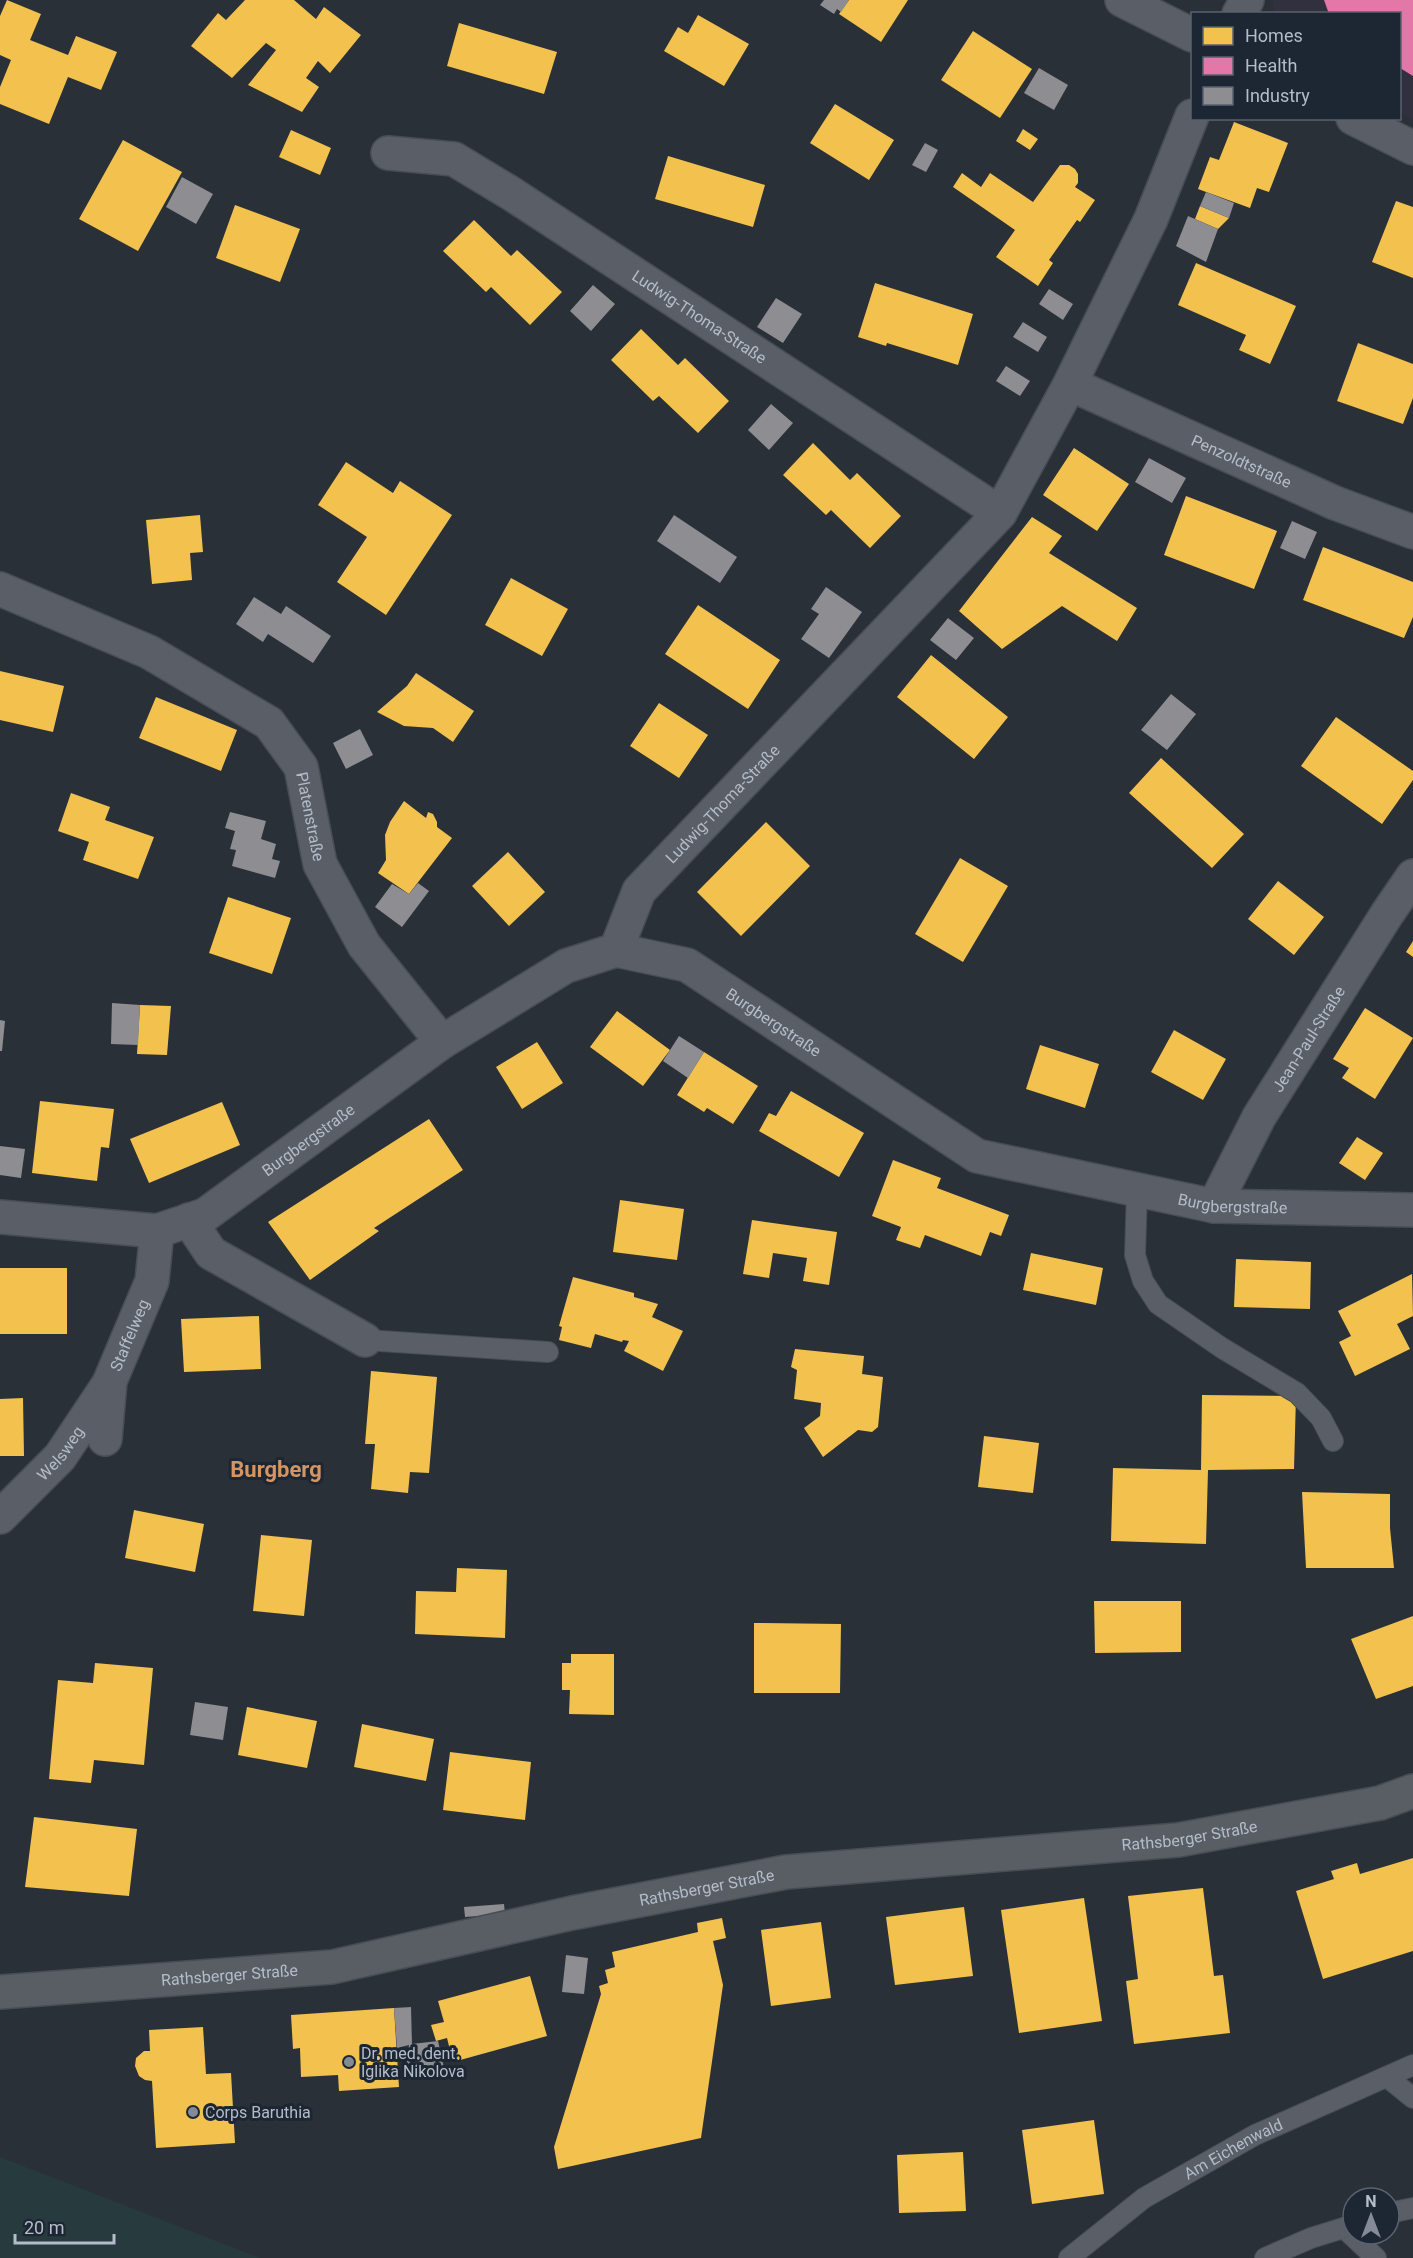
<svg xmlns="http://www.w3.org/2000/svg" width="1413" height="2258" font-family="Roboto,sans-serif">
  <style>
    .medical { fill: #31303e }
    .green { fill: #273a3e }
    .homes { fill: #f2c14e }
    .health { fill: #e377a8 }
    .industry { fill: #8d8d92 }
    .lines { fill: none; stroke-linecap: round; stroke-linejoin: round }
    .lane-casing { stroke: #484c53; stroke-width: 22 }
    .street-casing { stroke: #484c53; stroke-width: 36 }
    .secondary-casing { stroke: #484c53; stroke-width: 36 }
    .lane { stroke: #5a5e66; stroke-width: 20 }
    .street { stroke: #5a5e66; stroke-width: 33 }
    .secondary { stroke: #595d64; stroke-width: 33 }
    .poi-dot { fill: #848b96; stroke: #1d2633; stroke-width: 2 }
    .labels { text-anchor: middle; stroke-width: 6; stroke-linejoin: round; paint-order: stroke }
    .street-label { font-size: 16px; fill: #b4bcc9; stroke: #1d2633 }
    .poi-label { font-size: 16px; fill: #b4bcc9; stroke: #1d2633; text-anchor: start }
    .district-label { font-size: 22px; font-weight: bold; fill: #d59563; stroke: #1d2633 }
  </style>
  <rect width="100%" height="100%" fill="#2a3038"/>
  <!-- medical -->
  <path class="medical" d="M1272 0H1413V120L1400 113V14L1274 13Z"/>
  <!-- green -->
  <path class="green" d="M0 2157 36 2171 260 2258H0Z"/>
  <!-- homes -->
  <path class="homes" d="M7 0 41 14 30 40 68 55 76 36 117 52 101 90 68 77 49 124 0 104V87L11 60 0 55V16Z
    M245 0H294L316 19 324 7 361 35 330 73 318 61 306 78 319 87 302 112 248 85 276 50 266 43 232 78 191 46 218 13 226 20Z
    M849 0H908L881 42 839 14Z
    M698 15 749 44 724 86 664 51 678 27 688 33Z
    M459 23 557 52 544 94 447 66Z
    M973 31 1032 69 1000 118 941 80Z
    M835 104 894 140 869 180 810 143Z
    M1234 122 1288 143 1269 192 1257 188 1250 208 1198 189 1210 157 1219 160Z
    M1023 129 1038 139 1030 150 1016 141Z
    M291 130 331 148 320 175 279 157Z
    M123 140 182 172 138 251 79 219Z
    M668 156 765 185 753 227 655 199Z
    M1060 165H1069L1075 169 1078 174V183L1075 187 1095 200 1080 222 1077 220 1049 260 1053 263 1038 286 996 257 1015 230 953 187 962 173 981 187 990 173 1033 202Z
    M1396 201 1413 207V278L1372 262Z
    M235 205 300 229 280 282 216 258Z
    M1200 206 1229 218 1218 229 1195 219Z
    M474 220 511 256 517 250 562 292 530 325 491 287 486 292 443 251Z
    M1196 263 1296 306 1270 364 1239 350 1246 335 1178 305Z
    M875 283 973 314 958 365 887 343 886 346 858 337Z
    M641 329 678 365 685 358 729 401 698 433 659 396 653 401 611 360Z
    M1358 343 1413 364V398L1403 424 1337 401Z
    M813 443 850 480 857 473 901 516 870 548 831 510 826 515 783 475Z
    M1074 448 1129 484 1097 531 1043 495Z
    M346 462 393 493 400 481 452 515 386 615 337 582 367 537 318 505Z
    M1186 496 1277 531 1254 589 1164 555Z
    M200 515 203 552 190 553 192 580 152 584 146 520Z
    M1032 517 1062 536 1049 553 1137 608 1117 641 1062 606 1002 649 959 611Z
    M1323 547 1413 582V617L1404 638 1303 600Z
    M511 578 568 609 542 656 485 625Z
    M698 605 780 660 748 709 665 654Z
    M931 655 1008 717 974 759 897 697Z
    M0 671 64 686 53 732 0 720Z
    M416 673 474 711 453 742 433 728 404 726 377 712 407 686Z
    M156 697 237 730 221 771 139 738Z
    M659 703 708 735 679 778 630 746Z
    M1336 717 1413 771V780L1382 824 1301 766Z
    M1161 758 1244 834 1212 868 1129 793Z
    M71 793 110 807 105 820 154 837 138 879 83 860 89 842 58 831Z
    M404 801 426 818 428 812 433 814 437 822V827L452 838 409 894 378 873 386 860 385 835 390 822Z
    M766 822 810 866 741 936 697 892Z
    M508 852 545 892 509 926 472 886Z
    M960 858 1008 886 963 962 915 934Z
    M1278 881 1324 917 1294 955 1248 919Z
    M228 897 291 918 272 974 209 953Z
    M1413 941V957L1406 952Z
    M140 1005 171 1006 167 1055 137 1054Z
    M1365 1008 1413 1038 1375 1099 1342 1078 1349 1068 1333 1059Z
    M617 1011 670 1050 643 1086 590 1047Z
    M1174 1030 1226 1059 1203 1100 1151 1072Z
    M537 1042 563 1083 522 1109 496 1067Z
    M1040 1045 1099 1064 1085 1108 1026 1089Z
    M704 1052 758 1086 733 1124 707 1108 704 1112 677 1095Z
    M791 1091 864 1133 839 1177 759 1131 769 1113 776 1116Z
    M40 1101 114 1109 109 1148 101 1147 97 1181 32 1173Z
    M222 1102 240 1145 149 1183 130 1139Z
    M429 1119 463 1170 374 1228 379 1231 310 1280 268 1222Z
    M1357 1137 1383 1153 1365 1180 1339 1163Z
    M893 1160 941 1178 937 1188 1009 1215 1001 1236 990 1232 981 1256 925 1235 920 1248 896 1240 901 1227 872 1216Z
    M620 1200 684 1209 677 1260 613 1252Z
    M752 1220 837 1232 829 1285 803 1281 807 1258 773 1253 769 1278 743 1274Z
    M1031 1253 1103 1268 1096 1305 1023 1290Z
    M1236 1259 1311 1262 1310 1309 1234 1307Z
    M0 1268H67V1334H0Z
    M1412 1274 1413 1316 1397 1324 1410 1349 1355 1376 1339 1342 1351 1336 1338 1311Z
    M573 1277 634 1293V1297L658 1304 652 1317 683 1331 663 1371 624 1351 629 1341 623 1340 622 1342 595 1334 591 1348 559 1340 562 1327 559 1326Z
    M259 1316 261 1369 184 1372 181 1319Z
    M795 1349 864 1356 862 1374 883 1377 878 1427 872 1432 858 1430 823 1457 804 1428 820 1416 821 1403 794 1399 797 1370 791 1367Z
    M371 1371 437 1377 429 1473 410 1472 408 1493 371 1489 375 1444H365Z
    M1202 1395 1296 1396 1294 1469 1208 1470 1206 1544 1111 1541 1113 1468 1201 1470Z
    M23 1398 24 1456H0V1399Z
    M984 1436 1039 1443 1033 1493 978 1487Z
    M1302 1492 1390 1494V1528L1394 1568H1306Z
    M134 1510 204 1524 195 1572 125 1558Z
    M261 1535 312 1540 304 1616 253 1611Z
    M457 1568 507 1570 505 1638 415 1634 416 1591 456 1592Z
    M1094 1601H1181V1652L1095 1653Z
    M1413 1616V1686L1376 1699 1351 1639Z
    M754 1623 841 1624 840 1693H754Z
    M571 1654H614V1715L569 1714 570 1690H562V1663H571Z
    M95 1663 153 1668 144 1765 94 1760 91 1783 49 1779 58 1680 93 1683Z
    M247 1707 317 1721 307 1768 238 1755Z
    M362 1724 434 1739 426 1781 354 1767Z
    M450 1752 531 1762 525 1820 443 1810Z
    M34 1817 137 1829 129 1896 25 1887Z
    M1413 1858V1951L1323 1979 1296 1891 1334 1879 1331 1871 1357 1863 1360 1874Z
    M1203 1888 1214 1976 1223 1975 1230 2033 1134 2044 1126 1981 1138 1979 1128 1896Z
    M1084 1898 1102 2021 1019 2033 1001 1910Z
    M964 1907 973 1976 895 1985 886 1917Z
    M722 1918 726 1938 713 1941 723 1985 701 2138 558 2169 554 2147 601 1994 599 1986 608 1983 605 1970 615 1967 612 1952 698 1932 697 1923Z
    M821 1922 831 1998 771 2006 761 1930Z
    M530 1976 547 2036 453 2062 447 2038 436 2041 431 2025 444 2022 438 2001Z
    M394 2008 399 2087 339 2091 338 2075 301 2077 300 2048 293 2049 291 2015Z
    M203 2027 206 2074 231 2073 235 2143 156 2148 152 2081 145 2080 139 2076 135 2066 136 2058 144 2051H150L149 2030Z
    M1094 2120 1104 2194 1032 2204 1022 2130Z
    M963 2152 966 2211 899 2213 897 2155Z"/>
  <!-- health -->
  <path class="health" d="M1324 0H1413V76L1400 68V14H1329Z"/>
  <!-- industry -->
  <path class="industry" d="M824 0H849L841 12 837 9 834 14 820 5Z
    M1039 68 1068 85 1054 110 1024 93Z
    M925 143 938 150 926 172 912 165Z
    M182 177 213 194 196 224 166 207Z
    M1206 192 1234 203 1229 218 1200 206Z
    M1188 216 1218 229 1206 262 1176 246Z
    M593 285 615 304 591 331 570 311Z
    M1049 289 1073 304 1063 320 1039 304Z
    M776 298 802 314 783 343 757 327Z
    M1023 322 1047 337 1038 352 1013 337Z
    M1006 366 1030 381 1020 396 996 381Z
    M771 404 793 423 769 450 748 430Z
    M1149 458 1186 478 1172 503 1135 482Z
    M674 515 737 557 720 583 657 541Z
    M1292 521 1317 532 1305 559 1280 548Z
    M826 587 862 612 829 658 801 639 819 614 811 609Z
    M254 597 281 614 286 606 331 636 313 663 268 634 263 642 236 624Z
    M948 618 974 638 956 660 930 640Z
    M1171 694 1196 714 1167 750 1141 730Z
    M360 729 373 755 346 769 333 743Z
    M230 812 266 821 261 839 276 844 272 859 280 861 275 878 232 866 236 850 230 849 235 831 225 828Z
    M418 883 429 891 402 927 375 907 392 884 409 894Z
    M112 1003 140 1005 138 1045 111 1044Z
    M0 1020 5 1021 2 1051H0Z
    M679 1036 704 1052 688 1078 663 1061Z
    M0 1146 25 1149 21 1178 0 1175Z
    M195 1702 228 1707 223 1740 190 1735Z
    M504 1904 505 1914 465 1917 464 1907Z
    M566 1955 588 1958 584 1994 562 1992Z
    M411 2007 412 2044 438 2041 444 2068 405 2077 409 2045 397 2048 394 2008Z"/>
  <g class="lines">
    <!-- lane casing -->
    <g class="lane-casing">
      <g id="lane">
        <path d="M1137 1190 1135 1255 1143 1281 1158 1304 1222 1348 1297 1393 1321 1418 1333 1441"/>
        <path d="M365 1340 548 1352"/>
        <path d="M1387 2077 1413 2098"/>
        <path d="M1389 2213 1413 2208"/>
        <path d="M1344 2228 1376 2258"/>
        <path id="s1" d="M1069 2258 1144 2198 1255 2135 1413 2065"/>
        <path d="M1265 2258 1311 2238 1353 2225"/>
      </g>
    </g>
    <!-- street casing -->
    <g class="street-casing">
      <g id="street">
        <path d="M1122 0 1192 35"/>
        <path d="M1239 14 1247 0"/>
        <path d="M1353 118 1413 148"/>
        <path id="s2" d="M388 153 454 159 512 194 1000 513"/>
        <path id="s3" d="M1070 384 1335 503 1413 532"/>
        <path id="s4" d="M0 589 149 652 269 723 301 767 320 864 364 945 442 1042"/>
        <path id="s5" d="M616 950 639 891 1000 513 1070 384 1151 219 1192 116"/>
        <path id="s6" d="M1214 1206 1259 1117 1387 914 1413 876"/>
        <path id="s7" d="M0 1217 157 1231 205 1215 442 1042 566 966 616 950 687 965 977 1156 1214 1206 1413 1210"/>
        <path d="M189 1220 211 1253 365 1340"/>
        <path id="s8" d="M105 1439 110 1381 152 1281 157 1231"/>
        <path id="s9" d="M0 1517 60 1457 108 1385"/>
      </g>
    </g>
    <!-- secondary casing -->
    <g class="secondary-casing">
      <g id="secondary">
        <path id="s10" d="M0 1992 332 1967 572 1913 786 1872 1178 1840 1380 1803 1413 1791"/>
      </g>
    </g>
    <!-- lane -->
    <use href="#lane" class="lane"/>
    <!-- street -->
    <use href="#street" class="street"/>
    <!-- secondary -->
    <use href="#secondary" class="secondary"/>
  </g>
  <!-- markers -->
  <g class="poi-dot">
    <circle cx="349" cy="2062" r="6"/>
    <circle cx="193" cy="2112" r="6"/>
  </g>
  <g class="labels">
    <!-- street labels -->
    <g class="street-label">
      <text dy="6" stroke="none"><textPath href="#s2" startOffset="358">Ludwig-Thoma-Straße</textPath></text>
      <text dy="6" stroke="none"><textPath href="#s3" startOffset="188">Penzoldtstraße</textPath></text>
      <text dy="6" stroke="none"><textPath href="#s5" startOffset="184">Ludwig-Thoma-Straße</textPath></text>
      <text dy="6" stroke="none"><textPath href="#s4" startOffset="406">Platenstraße</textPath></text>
      <text dy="6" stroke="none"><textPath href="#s7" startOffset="876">Burgbergstraße</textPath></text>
      <text dy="6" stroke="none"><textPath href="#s6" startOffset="192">Jean-Paul-Straße</textPath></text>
      <text dy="6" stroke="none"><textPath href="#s7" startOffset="336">Burgbergstraße</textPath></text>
      <text dy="6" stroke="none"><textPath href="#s7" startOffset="1380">Burgbergstraße</textPath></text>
      <text dy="6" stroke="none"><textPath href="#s8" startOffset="108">Staffelweg</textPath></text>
      <text dy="6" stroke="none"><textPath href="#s9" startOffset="88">Welsweg</textPath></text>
      <text dy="6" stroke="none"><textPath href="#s10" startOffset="1202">Rathsberger Straße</textPath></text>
      <text dy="6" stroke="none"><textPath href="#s10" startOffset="716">Rathsberger Straße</textPath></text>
      <text dy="6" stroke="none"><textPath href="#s10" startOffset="230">Rathsberger Straße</textPath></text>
      <text dy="6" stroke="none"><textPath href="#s1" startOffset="198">Am Eichenwald</textPath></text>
    </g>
    <!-- poi labels -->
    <g class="poi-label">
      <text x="361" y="2059">Dr. med. dent.<tspan x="361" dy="18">Iglika Nikolova</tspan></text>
      <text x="205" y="2118">Corps Baruthia</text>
    </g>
    <!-- district labels -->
    <g class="district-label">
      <text x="276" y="1477">Burgberg</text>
    </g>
  </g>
  <!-- legend -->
  <rect x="1191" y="12" width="210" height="108" fill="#1d2633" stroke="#59626f" stroke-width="1.5"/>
  <rect x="1203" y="27" width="30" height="18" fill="#f2c14e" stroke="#59626f" stroke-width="1.5"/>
  <text x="1245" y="42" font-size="18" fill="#b4bcc9">Homes</text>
  <rect x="1203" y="57" width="30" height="18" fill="#e377a8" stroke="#59626f" stroke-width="1.5"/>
  <text x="1245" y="72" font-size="18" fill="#b4bcc9">Health</text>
  <rect x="1203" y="87" width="30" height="18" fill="#8d8d92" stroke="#59626f" stroke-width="1.5"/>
  <text x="1245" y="102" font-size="18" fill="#b4bcc9">Industry</text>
  <!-- north arrow -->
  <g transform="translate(1371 2216)"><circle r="28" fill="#1d2633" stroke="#59626f" stroke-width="1.5"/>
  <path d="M0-4.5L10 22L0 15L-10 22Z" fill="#848b96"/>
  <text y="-9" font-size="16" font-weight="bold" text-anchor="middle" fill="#b4bcc9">N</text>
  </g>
  <!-- scale -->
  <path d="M15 2234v9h99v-9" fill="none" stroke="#b4bcc9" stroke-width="3"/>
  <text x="24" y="2234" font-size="18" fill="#b4bcc9" stroke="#1d2633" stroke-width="4.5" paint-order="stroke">20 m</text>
</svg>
